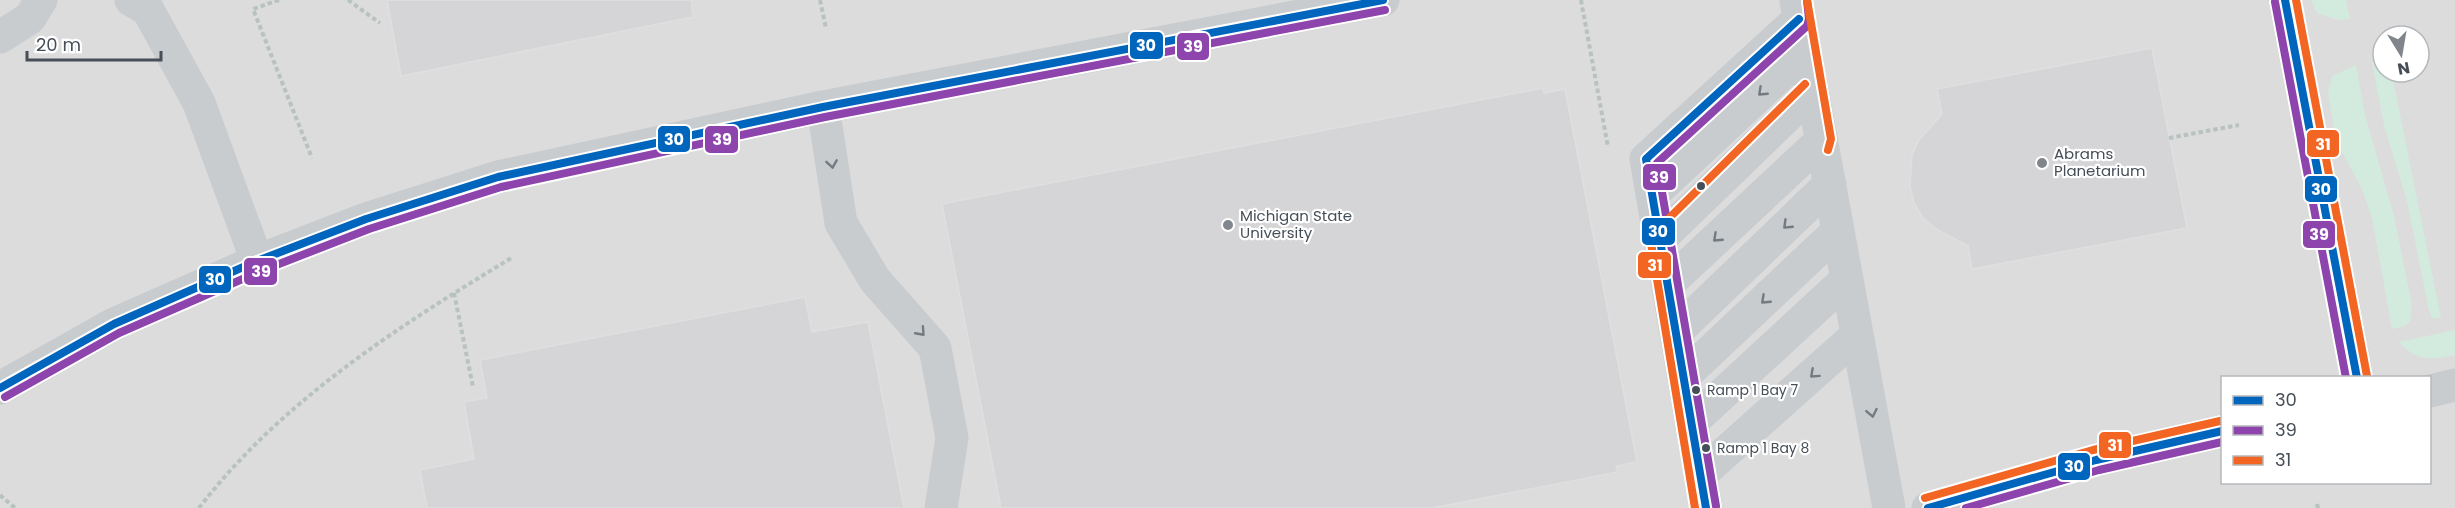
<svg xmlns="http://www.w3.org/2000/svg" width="2455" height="508" font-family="Poppins,sans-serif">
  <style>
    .education { fill: #dcdcdc; fill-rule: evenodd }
    .green { fill: #d3ebde }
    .building { fill: #d5d5d7; stroke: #dfdfe0; stroke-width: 1.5 }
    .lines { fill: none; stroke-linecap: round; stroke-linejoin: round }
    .path { stroke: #b8c2bf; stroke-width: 4; stroke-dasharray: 4.5 3; stroke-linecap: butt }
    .minor { stroke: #c9ccce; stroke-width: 33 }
    .bus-1-casing { stroke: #fff; stroke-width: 12 }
    .bus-2-casing { stroke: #fff; stroke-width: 12 }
    .bus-3-casing { stroke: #fff; stroke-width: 12 }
    .bus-1 { stroke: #0065bd; stroke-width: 8 }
    .bus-2 { stroke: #8e44ad; stroke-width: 8 }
    .bus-3 { stroke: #f26522; stroke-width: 8 }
    .oneway { stroke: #747a81 }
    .poi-dot { fill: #81868c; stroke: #fff; stroke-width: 2 }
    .bus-dot { fill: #464e58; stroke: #fff; stroke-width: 2 }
    .labels { text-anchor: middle; stroke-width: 4.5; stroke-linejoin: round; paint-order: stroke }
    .bus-label { font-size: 14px; fill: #464e58; stroke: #fff; text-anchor: start }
    .poi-label { font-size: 15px; fill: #464e58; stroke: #fff; text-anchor: start }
    .line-badge { stroke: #fff; stroke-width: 2 }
    .badge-label { font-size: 16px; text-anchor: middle; font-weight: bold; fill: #fff }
  </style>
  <rect width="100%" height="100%" fill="#eeeded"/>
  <!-- education -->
  <path class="education" d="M0 0H2455V508H0ZM2383 36H2419V72H2383ZM2222 378H2430V482H2222Z"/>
  <!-- green -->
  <path class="green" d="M2311 0H2346L2350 19 2338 20 2317 13Z
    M2383 60V72H2412L2407 77 2393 80 2441 318H2432L2429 310 2407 201 2384 125 2372 62Z
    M2356 65 2365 115 2394 216 2412 306 2410 321 2405 326 2392 329 2372 218 2362 189 2336 141 2328 93 2332 76Z
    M2455 330V355C2429 360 2418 362 2399 342Z"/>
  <!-- building -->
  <path class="building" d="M387 0H691L693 17 401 76Z
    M2152 48 2187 228 1972 269 1968 246 1936 229 1923 218 1914 203 1910 187 1912 155 1919 140 1942 114 1937 89Z
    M1543 88 1544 93 1565 89 1637 462 1616 466 1618 472 1432 508H1001L942 204Z
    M805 297 812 332 868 322 904 508H427L420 470 474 459 464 402 487 398 480 360Z"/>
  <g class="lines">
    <!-- path -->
    <path class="path" d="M279 0 253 9 312 158
      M348 0 380 23
      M820 0 826 28
      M1581 0 1608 147
      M2169 138 2239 125
      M454 293 473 387
      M0 495 15 508
      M2317 504 2318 508
      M199 508C281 401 399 326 513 257"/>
    <!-- minor -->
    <path class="minor" d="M131 0 148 10 199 103 257 261
      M2285 0 2357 378
      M1796 2 1889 508
      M0 37 30 18 41 0
      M823 107 841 223 875 280 935 348 952 438 941 508
      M1652 195 1805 52
      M1660 239 1812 92
      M1668 284 1821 141
      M1676 332 1830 184
      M1683 377 1838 231
      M0 388 114 324 257 261 366 219 498 177 823 107 1383 0
      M2430 391 2455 385
      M1691 423 1847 279
      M1700 475 1857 335
      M1706 508 1646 159 1799 19
      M1928 508 2096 460 2222 431"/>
    <!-- bus-1 casing -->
    <g class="bus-1-casing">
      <path id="bus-1" d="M2285 0 2357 378
        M0 388 114 324 257 261 366 219 498 177 823 107 1383 0
        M1706 508 1646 159 1799 19
        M1928 508 2096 460 2222 431"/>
    </g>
    <!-- bus-2 casing -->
    <g class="bus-2-casing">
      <path id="bus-2" d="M2275 2 2346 378
        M5 397 119 333 261 271 369 229 501 187 825 117 1385 10
        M1716 506 1657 163 1807 26 1809 19 1807 0
        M1966 508 2099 470 2222 442"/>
    </g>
    <!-- bus-3 casing -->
    <g class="bus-3-casing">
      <path id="bus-3" d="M1807 0 1831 139 1828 150
        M2296 0 2367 376
        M1925 498 2093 450 2220 421
        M1695 508 1650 237 1805 84"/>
    </g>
    <!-- bus-1 -->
    <use href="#bus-1" class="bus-1"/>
    <!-- bus-2 -->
    <use href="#bus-2" class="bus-2"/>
    <!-- bus-3 -->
    <use href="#bus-3" class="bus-3"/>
  </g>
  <!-- one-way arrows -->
  <defs><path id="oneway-chevron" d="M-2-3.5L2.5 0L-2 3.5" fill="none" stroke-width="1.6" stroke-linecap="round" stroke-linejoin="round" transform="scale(1.5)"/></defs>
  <g class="oneway">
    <use href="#oneway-chevron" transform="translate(1762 92) rotate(137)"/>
    <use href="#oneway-chevron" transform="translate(832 164) rotate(81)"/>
    <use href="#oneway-chevron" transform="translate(1787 225) rotate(136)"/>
    <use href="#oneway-chevron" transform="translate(1717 238) rotate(137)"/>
    <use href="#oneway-chevron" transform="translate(1765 300) rotate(137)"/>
    <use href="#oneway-chevron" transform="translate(921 332) rotate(48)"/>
    <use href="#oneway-chevron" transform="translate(1814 374) rotate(138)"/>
    <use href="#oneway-chevron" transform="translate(1872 413) rotate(79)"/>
  </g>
  <!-- markers -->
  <g class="poi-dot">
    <circle cx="2042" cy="163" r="6"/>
    <circle cx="1228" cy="225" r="6"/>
  </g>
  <g class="bus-dot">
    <circle cx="1701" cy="186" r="5"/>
    <circle cx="1696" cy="390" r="5"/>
    <circle cx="1706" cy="448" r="5"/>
  </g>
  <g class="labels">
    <!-- bus labels -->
    <g class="bus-label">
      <text x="1707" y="395">Ramp 1 Bay 7</text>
      <text x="1717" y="453">Ramp 1 Bay 8</text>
    </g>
    <!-- poi labels -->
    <g class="poi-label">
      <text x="2054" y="159">Abrams<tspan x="2054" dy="17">Planetarium</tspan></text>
      <text x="1240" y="221">Michigan State<tspan x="1240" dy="17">University</tspan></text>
    </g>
  </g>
  <g class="line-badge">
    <rect x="1129" y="31" width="35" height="29" rx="6" fill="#0065bd"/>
    <rect x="1176" y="32" width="34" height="29" rx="6" fill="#8e44ad"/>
    <rect x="657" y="125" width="34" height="28" rx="6" fill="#0065bd"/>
    <rect x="704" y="125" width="35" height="29" rx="6" fill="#8e44ad"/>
    <rect x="2306" y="129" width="34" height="29" rx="6" fill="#f26522"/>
    <rect x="1642" y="163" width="35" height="28" rx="6" fill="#8e44ad"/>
    <rect x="2304" y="175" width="34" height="28" rx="6" fill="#0065bd"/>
    <rect x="1641" y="217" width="35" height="29" rx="6" fill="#0065bd"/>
    <rect x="2302" y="220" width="34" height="29" rx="6" fill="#8e44ad"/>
    <rect x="1637" y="251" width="35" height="28" rx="6" fill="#f26522"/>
    <rect x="243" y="257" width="35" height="29" rx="6" fill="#8e44ad"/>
    <rect x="198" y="265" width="34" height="29" rx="6" fill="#0065bd"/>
    <rect x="2098" y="431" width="34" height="28" rx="6" fill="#f26522"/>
    <rect x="2057" y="452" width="34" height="29" rx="6" fill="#0065bd"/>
  </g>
  <g class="badge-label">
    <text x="1146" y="51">30</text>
    <text x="1193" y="52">39</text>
    <text x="674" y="145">30</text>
    <text x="722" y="145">39</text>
    <text x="2323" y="150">31</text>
    <text x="1659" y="183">39</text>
    <text x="2321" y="195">30</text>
    <text x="1658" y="237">30</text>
    <text x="2319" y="240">39</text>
    <text x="1655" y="271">31</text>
    <text x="261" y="277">39</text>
    <text x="215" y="285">30</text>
    <text x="2115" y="451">31</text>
    <text x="2074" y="472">30</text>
  </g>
  <!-- legend -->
  <rect x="2221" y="376" width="210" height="108" fill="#ffffff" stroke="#b5b8bc" stroke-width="1.5"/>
  <rect x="2233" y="396" width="30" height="9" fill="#0065bd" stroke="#b5b8bc" stroke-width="1.5"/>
  <text x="2275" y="406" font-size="18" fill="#464e58">30</text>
  <rect x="2233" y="426" width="30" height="9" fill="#8e44ad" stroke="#b5b8bc" stroke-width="1.5"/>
  <text x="2275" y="436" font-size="18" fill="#464e58">39</text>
  <rect x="2233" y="456" width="30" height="9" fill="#f26522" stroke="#b5b8bc" stroke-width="1.5"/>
  <text x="2275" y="466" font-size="18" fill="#464e58">31</text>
  <!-- north arrow -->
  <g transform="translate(2401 54) rotate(169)"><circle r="28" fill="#ffffff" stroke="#b5b8bc" stroke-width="1.5"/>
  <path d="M0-4.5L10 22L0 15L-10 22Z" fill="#81868c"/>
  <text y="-9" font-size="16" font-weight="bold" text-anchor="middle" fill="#464e58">N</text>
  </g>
  <!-- scale -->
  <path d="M27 51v9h134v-9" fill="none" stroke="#464e58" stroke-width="3"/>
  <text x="36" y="51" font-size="18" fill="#464e58" stroke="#ffffff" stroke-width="4.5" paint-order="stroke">20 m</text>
</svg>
